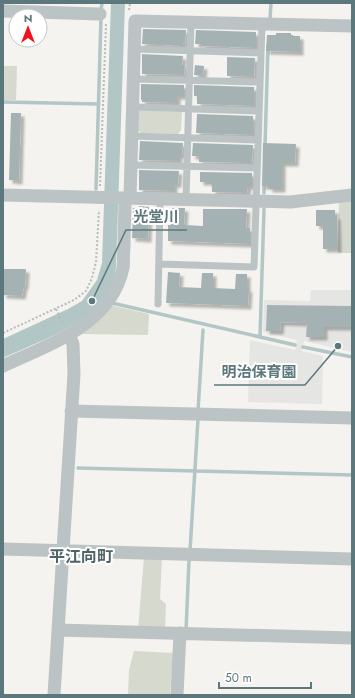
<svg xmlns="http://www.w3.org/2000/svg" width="355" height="698" font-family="Jost,'Noto Sans JP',sans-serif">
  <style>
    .built { fill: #e5e5e3 }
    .green { fill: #d5d9ce }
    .water { fill: #b1c6c5 }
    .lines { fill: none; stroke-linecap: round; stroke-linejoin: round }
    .stream { stroke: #b1c6c5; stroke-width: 3.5 }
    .building { fill: #a5b2b4; filter: url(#shadow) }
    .path { stroke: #b6bbbc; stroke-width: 2; stroke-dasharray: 2 2; stroke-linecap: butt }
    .service { stroke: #bcc3c5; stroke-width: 7 }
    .minor { stroke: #bcc3c5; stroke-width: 13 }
    .labels { text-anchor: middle; stroke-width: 4; stroke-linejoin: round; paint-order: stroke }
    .quarter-label { font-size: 16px; font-weight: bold; fill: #4f6467; stroke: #fff }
    .leader { fill: none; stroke: #5d787d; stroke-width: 1.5 }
    .callout-dot { fill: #5d787d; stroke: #fff; stroke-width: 1.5 }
    .callout-label { font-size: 15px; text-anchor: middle; font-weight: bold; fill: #5d787d; stroke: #fff; stroke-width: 4; stroke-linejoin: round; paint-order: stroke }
  </style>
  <defs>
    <filter id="shadow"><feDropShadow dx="3.5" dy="3.5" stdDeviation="1" flood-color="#0004"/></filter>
  </defs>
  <rect width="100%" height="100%" fill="#f4f3ef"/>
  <!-- built -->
  <path class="built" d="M311 290H352V352L304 341 302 351 323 356 322 404 248 402 250 340 295 350 297 340 263 332 264 300 310 301Z"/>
  <!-- green -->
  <path class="green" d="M3 66H17L16 100H3Z
    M137 110 182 112 181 130 178 134 141 133 136 129Z
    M352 201V253H338L339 202Z
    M110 305 149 314 148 335 82 334 96 322Z
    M144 557H162L160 599 166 604 165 630H138Z
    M134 651 173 653 170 695H128L129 670Z"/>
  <!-- water -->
  <path class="water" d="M111 3H125L116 267C115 274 114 282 110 288 91 325 39 341 3 358V339L68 309 82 301 97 280 102 263Z"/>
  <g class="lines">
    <!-- stream -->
    <path class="stream" d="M101 10 102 3
      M270 19 271 3
      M3 102 99 104
      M265 146 268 46
      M96 189 101 17
      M264 193V182
      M112 303 295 345
      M260 337 264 209
      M303 347 352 357
      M198 411 203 330
      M78 468 352 475
      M190 551 198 419
      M186 631 189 560"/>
  </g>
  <!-- building -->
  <path class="building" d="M143 29 186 30 185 44 183 43V46L142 44Z
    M196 30 256 32V48L202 46V44H195Z
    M276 33H291V35H293V36H300V52L266 51 267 35H276Z
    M142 54 183 56 182 65H185L184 75 142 74Z
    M227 57 255 58 254 77 227 76Z
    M195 65 204 66 203 76 194 75Z
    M141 84 184 85V96H177V103L142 102V100H141Z
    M194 85 254 87V106L197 104V96H194Z
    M11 113H21L19 181 9 180Z
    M197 114 253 116V135L196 133Z
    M140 141 183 143 182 155H179V161L139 160Z
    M193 143 253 145 252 163 199 162V156H192Z
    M263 143 296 144 295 163H282V189H269V186H262Z
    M139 170 179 171 178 184H174V191L139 190Z
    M200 172 252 173V186H248L247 193 212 192V185L209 184V182H200Z
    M139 206 149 207 148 239 132 238 133 208H139Z
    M172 208H185L184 225 203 226V209H247L246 228H250V244L168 241V225H171Z
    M316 210H335V216H337L338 249H323V226H316Z
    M3 269H26L25 286H24L22 296 3 295Z
    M168 272 180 273 179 287 201 288 202 273H213V288L235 289 236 274H247V289H249L248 306 166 303Z
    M267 305 352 306V327H324V337H306L307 323 281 322 280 331H266Z"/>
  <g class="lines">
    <!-- path -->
    <path class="path" d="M129 10 130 3
      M100 186 106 24
      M56 309 63 324
      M3 333 74 300 86 291 92 278 96 262 99 210"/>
    <!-- service -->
    <path class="service" d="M135 49 261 53
      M134 79 260 82
      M133 107 259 111
      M132 136 258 140
      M131 165 257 168
      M186 200 191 22
      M159 264 254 267 262 24
      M158 304 160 199"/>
    <!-- minor -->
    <path class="minor" d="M3 11 100 14
      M3 195 290 202 352 195
      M130 198 135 21 352 26
      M3 366C50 344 111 325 123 268 124 261 123 254 124 247 124 230 125 214 125 198
      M71 411 352 418
      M3 549 352 559
      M58 630 352 638
      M54 695 74 374 73 344 69 335
      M177 695 180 633"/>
  </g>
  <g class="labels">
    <!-- quarter labels -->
    <g class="quarter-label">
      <text x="81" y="562">平江向町</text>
    </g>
  </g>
  <!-- callouts -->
  <path class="leader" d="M92 301L126 230H187M338 346L305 385H214"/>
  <g class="callout-dot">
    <circle cx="92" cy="301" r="4"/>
    <circle cx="338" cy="346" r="4"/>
  </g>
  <g class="callout-label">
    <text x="156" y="222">光堂川</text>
    <text x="259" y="377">明治保育園</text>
  </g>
  <!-- border -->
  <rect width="355" height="698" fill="none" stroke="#5d787d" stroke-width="8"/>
  <!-- north arrow -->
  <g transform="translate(28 28)"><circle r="19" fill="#ffffff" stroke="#bec9cb"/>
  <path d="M0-3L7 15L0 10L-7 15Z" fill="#f0131f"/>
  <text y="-6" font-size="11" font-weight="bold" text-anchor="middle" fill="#5d787d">N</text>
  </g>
  <!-- scale -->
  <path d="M219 682v6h92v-6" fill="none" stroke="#5d787d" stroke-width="2"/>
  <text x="225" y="682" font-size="12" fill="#5d787d" stroke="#ffffff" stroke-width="3" paint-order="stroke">50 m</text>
</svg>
